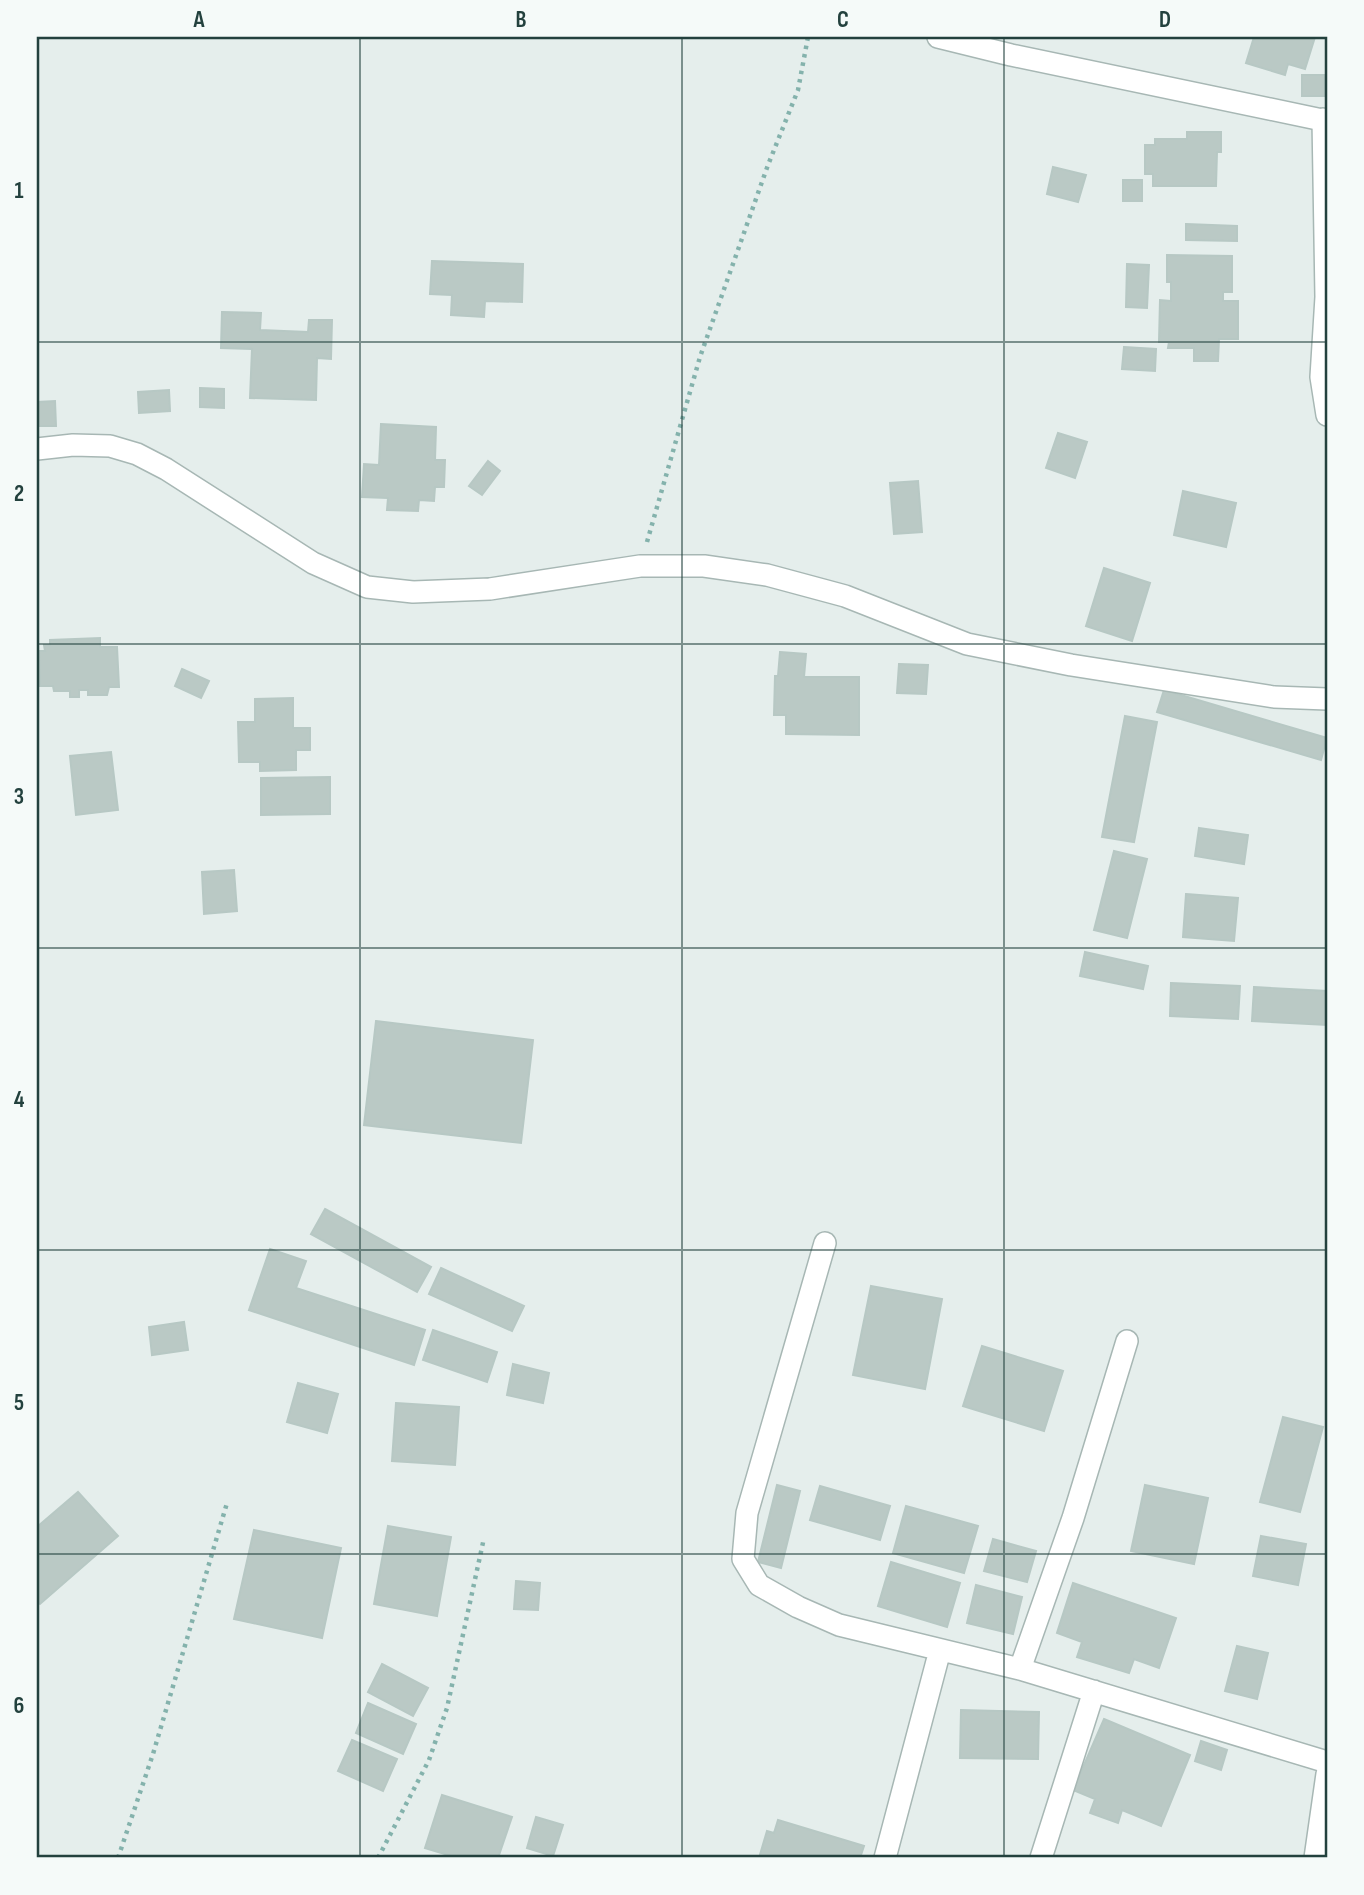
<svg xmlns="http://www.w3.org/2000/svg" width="1364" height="1895" font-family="'Sofia Sans Condensed',sans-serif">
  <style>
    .building { fill: #bac9c5; stroke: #b7c8c4; stroke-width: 2 }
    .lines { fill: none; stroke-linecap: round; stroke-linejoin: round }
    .minor-casing { stroke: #a7b7b4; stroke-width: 24 }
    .path { stroke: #84b2ac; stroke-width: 4.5; stroke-dasharray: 3.5 5; stroke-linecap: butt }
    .minor { stroke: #fff; stroke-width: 21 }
    .grid { fill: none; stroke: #23413e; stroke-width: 2; stroke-opacity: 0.55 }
    .neatline { fill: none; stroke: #23413e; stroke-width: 2.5 }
    .grid-label { font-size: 23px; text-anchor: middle; font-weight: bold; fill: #23413e }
  </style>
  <rect width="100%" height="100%" fill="#e5eeec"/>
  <!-- building -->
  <path class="building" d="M1254 37H1315L1305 69 1288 64 1285 75 1246 63Z
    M1302 75H1325V96H1302Z
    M1187 132H1221V152H1217L1216 186H1153V174H1145V145H1155V139H1187Z
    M1053 167 1086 175 1078 202 1047 194Z
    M1123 180H1142V201H1123Z
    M1186 224 1237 226V241L1186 240Z
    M1167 255 1232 256V292H1223V301H1238V339H1219L1218 361H1194V348H1168L1169 342H1159L1160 300 1171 301V282H1167Z
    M432 261 523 264 522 302 485 301 484 317 451 315 452 295 430 294Z
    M1127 264 1149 265 1147 308 1126 307Z
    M222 312 261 313 260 330 308 332 309 320H332L331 359 317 358 316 400 250 398 252 349 221 348Z
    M1124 347 1156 349 1155 371 1122 369Z
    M200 388 224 389V408L200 407Z
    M169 390 170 411 139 413 138 392Z
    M55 401 56 426H37V402Z
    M381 424 436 427 435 460H445L444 487H435L434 501 419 500 418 511 387 510 388 498 362 497 364 464 379 465Z
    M1058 433 1087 442 1075 478 1046 468Z
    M488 461 500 471 482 495 469 486Z
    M918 481 922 532 894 534 890 483Z
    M1183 491 1236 503 1226 547 1174 535Z
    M1104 568 1150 583 1132 641 1086 626Z
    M100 638V647H117L119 687H109L107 695H88V690H79V697H70V691H54L53 686H40L39 651H45L44 645H50V640Z
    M780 652 806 654 804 677H859V735L786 734V715H774L775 676H778Z
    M899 664 928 665 926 694 897 693Z
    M182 669 209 681 201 698 175 686Z
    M1164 690 1327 738 1321 760 1157 712Z
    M293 698V728H310V750H296V770L260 771V762H239L238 722H255V699Z
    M1125 716 1157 722 1134 842 1102 837Z
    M111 752 118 810 76 815 70 756Z
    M330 777V814L261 815V778Z
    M1199 828 1248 835 1244 864 1195 856Z
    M1114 851 1147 859 1127 938 1094 930Z
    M234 870 237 911 204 914 202 872Z
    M1186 894 1238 898 1234 941 1183 937Z
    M1085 952 1148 966 1143 989 1080 976Z
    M1171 983 1240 986 1238 1019 1170 1016Z
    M1254 987 1327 991V1025L1252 1021Z
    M376 1021 533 1040 521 1143 364 1125Z
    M325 1209 431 1267 417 1292 311 1234Z
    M270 1249 306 1261 296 1288 425 1330 414 1365 249 1310Z
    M441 1268 524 1306 512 1331 429 1294Z
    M871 1286 942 1299 925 1389 853 1375Z
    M184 1322 188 1350 152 1355 149 1327Z
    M433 1330 497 1352 487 1382 423 1360Z
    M982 1346 1063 1371 1044 1431 963 1406Z
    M513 1364 549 1373 543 1403 507 1395Z
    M298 1383 338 1394 327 1433 287 1422Z
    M396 1403 459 1407 455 1465 392 1461Z
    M1283 1417 1323 1427 1300 1512 1260 1502Z
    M777 1485 800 1491 781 1568 758 1562Z
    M1145 1485 1208 1498 1194 1564 1131 1551Z
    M820 1486 890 1506 880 1540 810 1520Z
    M78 1492 118 1536 40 1604 37 1601V1527Z
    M906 1506 978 1526 964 1573 893 1553Z
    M388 1526 451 1537 437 1616 374 1604Z
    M254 1530 341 1548 322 1638 234 1619Z
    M1261 1536 1306 1544 1298 1585 1253 1576Z
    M993 1539 1036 1551 1027 1582 984 1571Z
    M891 1562 960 1583 947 1627 878 1606Z
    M516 1581 540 1583 538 1610 514 1609Z
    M1073 1583 1176 1618 1159 1668 1134 1659 1129 1673 1077 1657 1082 1642 1057 1633Z
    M976 1585 1022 1597 1013 1634 967 1623Z
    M1237 1646 1268 1653 1257 1699 1225 1691Z
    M382 1664 428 1688 413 1716 368 1692Z
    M368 1703 416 1724 403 1754 356 1733Z
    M961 1710 1039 1712 1038 1759 960 1758Z
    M1104 1719 1190 1755 1161 1826 1122 1810 1118 1823 1090 1813 1095 1799 1073 1790Z
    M352 1740 397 1759 383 1791 338 1771Z
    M1201 1741 1227 1750 1221 1770 1195 1761Z
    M442 1795 512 1817 498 1858H458L425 1848Z
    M536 1817 563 1825 553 1856 527 1848Z
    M778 1820 864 1846 860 1858H759L767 1831 774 1833Z"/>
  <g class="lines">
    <!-- minor casing -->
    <g class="minor-casing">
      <path id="minor" d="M938 37 1011 55 1327 121
        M1323 119 1326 297 1321 377 1327 415
        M37 449 73 445 110 446 137 454 166 469 313 563 367 587 413 592 490 589 640 566H704L767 575 845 596 967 644 1071 665 1274 697 1327 699
        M825 1243 747 1513 743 1559 759 1585 798 1607 839 1625 1020 1669 1327 1762
        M1020 1669 1073 1518 1127 1341
        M885 1858 940 1650
        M1041 1858 1094 1691
        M1315 1858 1327 1774"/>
    </g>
    <!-- path -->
    <path class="path" d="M647 542 700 357 768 165 798 90 808 37
      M118 1858 153 1754 227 1503
      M378 1858 429 1760 447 1708 484 1538"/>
    <!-- minor -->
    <use href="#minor" class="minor"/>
  </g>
  <!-- grid -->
  <path class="grid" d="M360 37V1858M682 37V1858M1004 37V1858M37 342H1327M37 644H1327M37 948H1327M37 1250H1327M37 1554H1327"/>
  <!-- border -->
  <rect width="1364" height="1895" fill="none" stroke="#f5faf9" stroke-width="77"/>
  <rect x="38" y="38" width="1288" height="1818" class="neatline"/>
  <g class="grid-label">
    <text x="199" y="27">A</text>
    <text x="521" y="27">B</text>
    <text x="843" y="27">C</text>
    <text x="1165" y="27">D</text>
    <text x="19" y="198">1</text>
    <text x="19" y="501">2</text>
    <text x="19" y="804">3</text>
    <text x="19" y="1107">4</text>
    <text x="19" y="1410">5</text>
    <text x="19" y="1713">6</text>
  </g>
</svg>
